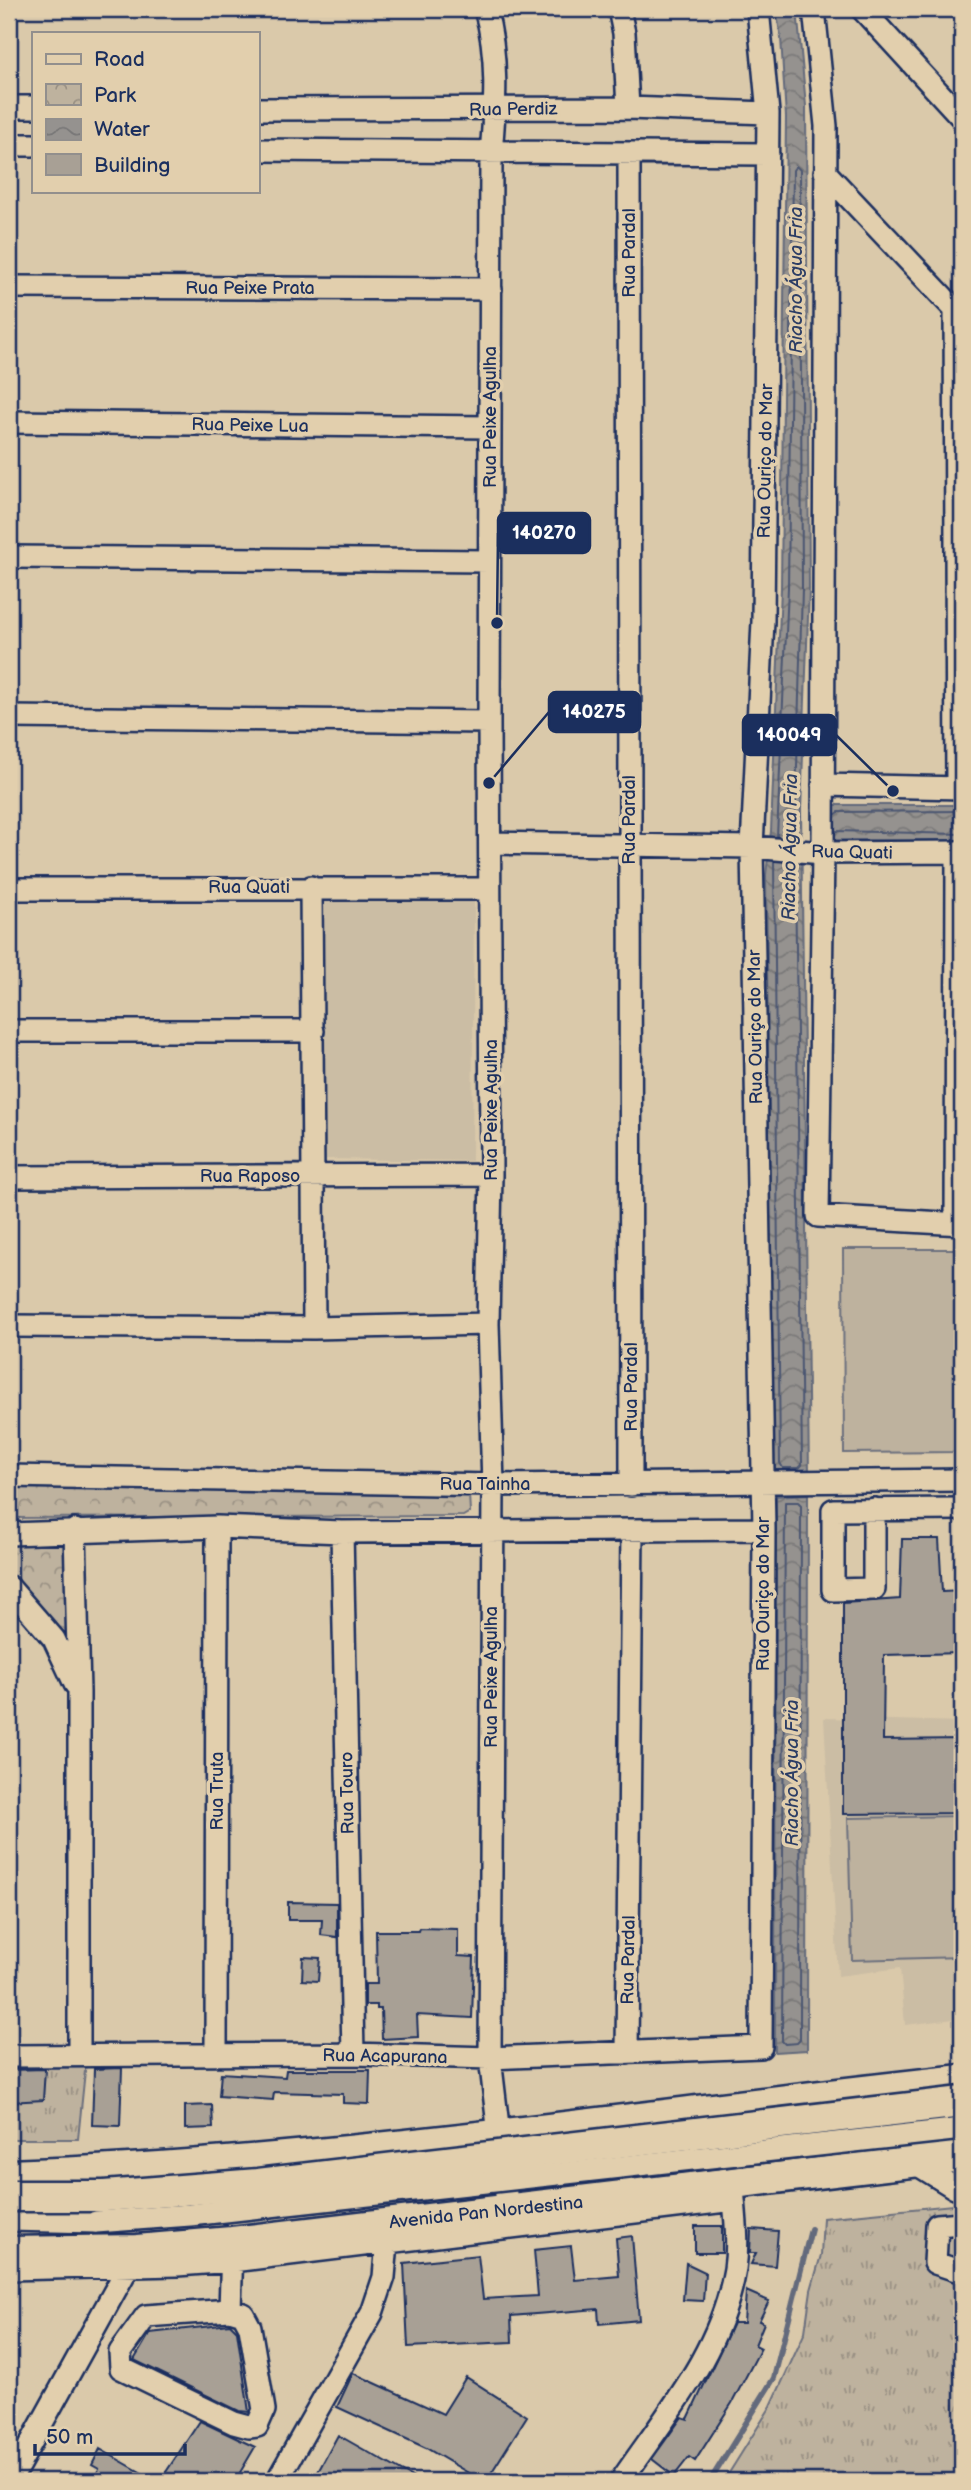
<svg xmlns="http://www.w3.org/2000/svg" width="971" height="2490" font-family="'Balsamiq Sans',sans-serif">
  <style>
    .built { fill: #cbbda4 }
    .grass { fill: url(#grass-tufts); stroke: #6c707e; stroke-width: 2 }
    .park { fill: url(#park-crowns); stroke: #6c707e; stroke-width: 2 }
    .pitch { fill: #beb29e; stroke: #6c707e; stroke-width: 2 }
    .water { fill: url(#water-waves); stroke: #646a7b; stroke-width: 2 }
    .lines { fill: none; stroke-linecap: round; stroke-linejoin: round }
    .shore { stroke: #4c5772; stroke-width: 2 }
    .stream { stroke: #646a7b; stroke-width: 6 }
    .building { fill: #a8a095; stroke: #1b2f5e; stroke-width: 2 }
    .minor-casing { stroke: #1b2f5e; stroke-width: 26 }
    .highway-casing { stroke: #1b2f5e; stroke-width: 35 }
    .minor { stroke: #e2cfad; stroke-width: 21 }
    .highway { stroke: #e2cfad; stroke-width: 30 }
    .minor-bridge-casing { stroke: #1b2f5e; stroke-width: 26; stroke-linecap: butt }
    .highway-bridge-casing { stroke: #1b2f5e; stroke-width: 35; stroke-linecap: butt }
    .minor-bridge { stroke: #e2cfad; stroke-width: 21 }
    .highway-bridge { stroke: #e2cfad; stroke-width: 30 }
    .labels { text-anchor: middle; stroke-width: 7; stroke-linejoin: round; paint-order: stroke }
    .street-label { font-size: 18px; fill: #1b2f5e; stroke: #e2cfad }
    .water-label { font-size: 19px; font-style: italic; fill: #2d3e65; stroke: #e2cfad }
    .leader { fill: none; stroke: #1b2f5e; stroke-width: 2.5 }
    .callout-dot { fill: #1b2f5e; stroke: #e2cfad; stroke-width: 2.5 }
    .callout { fill: #1b2f5e; stroke: #1b2f5e; stroke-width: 2.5 }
    .callout-label { font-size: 19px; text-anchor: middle; font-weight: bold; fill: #fff }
  </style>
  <defs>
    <pattern id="grass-tufts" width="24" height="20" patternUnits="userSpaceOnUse" patternTransform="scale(1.75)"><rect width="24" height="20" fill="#beb29e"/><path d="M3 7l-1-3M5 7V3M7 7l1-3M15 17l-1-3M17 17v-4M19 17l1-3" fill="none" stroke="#9a9184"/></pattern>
    <pattern id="park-crowns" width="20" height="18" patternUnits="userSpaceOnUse" patternTransform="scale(1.75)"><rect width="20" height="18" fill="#beb29e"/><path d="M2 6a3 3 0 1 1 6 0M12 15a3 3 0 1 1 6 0" fill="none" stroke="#9a9184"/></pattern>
    <pattern id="water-waves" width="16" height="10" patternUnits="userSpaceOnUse" patternTransform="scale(1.75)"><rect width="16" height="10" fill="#95928f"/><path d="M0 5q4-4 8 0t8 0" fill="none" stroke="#797878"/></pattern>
  </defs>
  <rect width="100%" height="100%" fill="#dac9aa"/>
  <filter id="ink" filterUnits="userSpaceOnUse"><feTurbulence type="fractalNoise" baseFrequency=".0143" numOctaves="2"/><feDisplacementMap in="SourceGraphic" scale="14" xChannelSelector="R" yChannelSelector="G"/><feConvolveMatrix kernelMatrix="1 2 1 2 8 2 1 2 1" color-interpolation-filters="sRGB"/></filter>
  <g filter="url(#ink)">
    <!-- built -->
    <path class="built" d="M325 900 474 901 472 1161 323 1159Z
      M824 1718 962 1722V2018L905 2025 900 1968 838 1976Z"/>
    <!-- grass -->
    <path class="grass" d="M9 2058 86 2061 78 2139H9Z
      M962 2204V2481H724L771 2406 805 2332 811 2290 821 2255 823 2218Z"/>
    <!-- park -->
    <path class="park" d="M9 1477 469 1494 470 1512 463 1516 9 1518Z
      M66 1535V1647L9 1579V1539Z"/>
    <!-- pitch -->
    <path class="pitch" d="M843 1249H962V1452L844 1453Z
      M962 1816V1957L852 1960 848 1818Z"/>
    <!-- water -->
    <path class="water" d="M776 9H797L806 106 809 589 801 810 809 1475H773L766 875 771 831 781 588 786 117 781 38Z
      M829 805H962V841L828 840Z
      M808 1494 807 2050 775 2052 776 1496Z"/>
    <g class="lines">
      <!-- shore -->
      <path class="shore" d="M835 815 839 812 962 811
        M835 831 962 834
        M777 837 788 588 793 170 796 166 800 170 802 588 795 838
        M774 861 780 1463 783 1468H799L802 1465 795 863
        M785 1502H798L801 1505 800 2040 797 2043 785 2044 782 2041Z"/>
      <!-- stream -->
      <path class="stream" d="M710 2481 774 2378 811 2229"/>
    </g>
    <!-- building -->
    <path class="building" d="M902 1539H939L942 1592 962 1591V1653L884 1655 883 1740 962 1739V1813L843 1814V1603L900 1599Z
      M288 1902 337 1903V1937L321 1935 322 1920H288Z
      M419 1928 458 1929V1956L474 1957 472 2018 417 2015 418 2037 382 2039 381 2009H377V2005H365V1984H377L376 1931H418Z
      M303 1957 320 1958 318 1981 302 1980Z
      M122 2068 120 2126 92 2125 94 2069Z
      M45 2069 43 2100 9 2102V2070Z
      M286 2070H370L369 2104 343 2103V2094L274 2092 273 2100 219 2096 221 2073 285 2077Z
      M212 2105 213 2128 185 2129V2106Z
      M695 2226H722V2253H695Z
      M751 2229 778 2231 775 2266 751 2264 756 2253H750Z
      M632 2236 639 2320 599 2324 598 2309 511 2316 512 2342 408 2347 404 2263 478 2255 483 2299 538 2296 534 2250 571 2246 575 2280 619 2276 616 2238Z
      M686 2263 705 2272 703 2301 683 2300Z
      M746 2291 769 2301 759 2321 764 2323 755 2345 761 2348 732 2403 695 2461 689 2457 674 2476 652 2459 682 2417 688 2419 733 2323H744Z
      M230 2324 237 2331 249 2412 239 2411 134 2360 150 2333Z
      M353 2373 443 2414 466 2377 527 2416 486 2481H482L426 2448 337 2407Z
      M200 2421 255 2447 235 2481H160Z
      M338 2435 419 2481H313Z
      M100 2449 156 2481H92L99 2469 92 2465Z"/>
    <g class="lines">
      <!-- minor casing -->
      <g class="minor-casing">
        <path id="minor" d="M485 9C499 55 495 107 491 154L489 722 491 1175 488 1324 493 1485 490 2058 508 2211
          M619 9 624 33 628 108
          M814 9 826 126 823 853 818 1216 962 1224
          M862 9 962 118
          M9 107H33
          M257 109 628 108 768 113
          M9 145H33
          M257 150 768 154
          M629 155 631 1485
          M825 172 962 317
          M9 287 491 289
          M955 310 957 788
          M9 422 490 427
          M9 557 489 561
          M9 717 489 722
          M823 785 962 788
          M490 843 752 847 823 853 962 852
          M311 887 314 1328
          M9 889H489
          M9 1031H313
          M9 1177 491 1175
          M956 1224 957 852
          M9 1326 314 1328 488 1324
          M9 1476 493 1485 962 1480
          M874 1509V1589L833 1590V1510L962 1509
          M75 1530 79 1692V2055
          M342 1532 353 2054
          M9 1534 217 1527 342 1532 764 1529
          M9 1587 54 1639 75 1684
          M627 2053 632 1530
          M216 2055 217 1527
          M9 2056 353 2054 490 2058 761 2047 764 1529 752 847 763 621 768 113 758 9
          M915 2163 955 2188 962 2187
          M9 2220 96 2222
          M962 2223 937 2225 935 2263 962 2272
          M9 2269 177 2265 232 2261 734 2200
          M230 2310 243 2314 250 2327 264 2410 257 2426 249 2427 234 2423 121 2368 120 2352 146 2316 230 2310 232 2248
          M10 2481 133 2258
          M277 2481 372 2313 384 2277 388 2231
          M621 2481C666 2415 722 2350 735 2269 739 2242 735 2214 733 2188"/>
      </g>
      <!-- highway casing -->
      <g class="highway-casing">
        <path id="highway" d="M9 2175C329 2164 645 2114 962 2080
          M9 2252 137 2250 232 2242 962 2156"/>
      </g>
      <!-- minor -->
      <use href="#minor" class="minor"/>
      <!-- highway -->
      <use href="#highway" class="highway"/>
      <!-- minor-bridge casing -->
      <g class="minor-bridge-casing">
        <path id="minor-bridge" d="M96 2222 190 2215 962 2129"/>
      </g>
      <!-- highway-bridge casing -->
      <g class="highway-bridge-casing">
        <path id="highway-bridge" d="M13 2196H104L258 2184 962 2102"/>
      </g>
      <!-- minor-bridge -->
      <use href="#minor-bridge" class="minor-bridge"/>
      <!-- highway-bridge -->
      <use href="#highway-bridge" class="highway-bridge"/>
    </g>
  </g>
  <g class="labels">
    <!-- street labels -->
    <g class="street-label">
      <text transform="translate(513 109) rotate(-1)" y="6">Rua Perdiz</text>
      <text transform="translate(629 253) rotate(-90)" y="6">Rua Pardal</text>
      <text x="250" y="294">Rua Peixe Prata</text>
      <text transform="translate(490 417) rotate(-90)" y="6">Rua Peixe Agulha</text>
      <text transform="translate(250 425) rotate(1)" y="6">Rua Peixe Lua</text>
      <text transform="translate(765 461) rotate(-89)" y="6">Rua Ouriço do Mar</text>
      <text transform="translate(629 820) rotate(-90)" y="6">Rua Pardal</text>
      <text transform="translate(852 852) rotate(1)" y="6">Rua Quati</text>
      <text x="249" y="893">Rua Quati</text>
      <text transform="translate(755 1027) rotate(-91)" y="6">Rua Ouriço do Mar</text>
      <text transform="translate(491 1110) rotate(-90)" y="6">Rua Peixe Agulha</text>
      <text x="250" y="1182">Rua Raposo</text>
      <text transform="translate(631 1387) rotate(-90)" y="6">Rua Pardal</text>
      <text x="485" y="1490">Rua Tainha</text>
      <text transform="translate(763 1594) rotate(-90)" y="6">Rua Ouriço do Mar</text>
      <text transform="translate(491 1677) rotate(-90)" y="6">Rua Peixe Agulha</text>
      <text transform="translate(217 1791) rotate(-90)" y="6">Rua Truta</text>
      <text transform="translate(347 1793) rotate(-91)" y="6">Rua Touro</text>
      <text transform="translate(628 1960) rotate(-89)" y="6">Rua Pardal</text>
      <text transform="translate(385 2056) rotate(1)" y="6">Rua Acapurana</text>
      <text transform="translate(486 2212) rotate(-6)" y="6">Avenida Pan Nordestina</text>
    </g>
    <!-- water labels -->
    <g class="water-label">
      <text transform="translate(795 280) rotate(-90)" y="7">Riacho Água Fria</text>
      <text transform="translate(789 847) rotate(-89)" y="7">Riacho Água Fria</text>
      <text transform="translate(791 1773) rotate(-90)" y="7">Riacho Água Fria</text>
    </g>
  </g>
  <!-- callouts -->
  <path class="leader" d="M497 623L498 533M489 783L549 712M893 791L836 735"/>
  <g class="callout-dot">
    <circle cx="497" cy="623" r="7"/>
    <circle cx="489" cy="783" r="7"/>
    <circle cx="893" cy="791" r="7"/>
  </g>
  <g class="callout">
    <rect x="498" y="513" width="92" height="40" rx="7"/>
    <rect x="549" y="692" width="91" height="40" rx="7"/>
    <rect x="743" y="715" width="93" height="40" rx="7"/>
  </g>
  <g class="callout-label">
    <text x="544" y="539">140270</text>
    <text x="594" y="718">140275</text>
    <text x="789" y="741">140049</text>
  </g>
  <!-- margin -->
  <rect width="971" height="2490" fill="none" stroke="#e2cfad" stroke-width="35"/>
  <rect x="18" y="18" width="936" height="2455" fill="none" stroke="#1b2f5e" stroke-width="2.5" filter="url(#ink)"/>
  <!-- legend -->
  <rect x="32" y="32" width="228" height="161" fill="#e2cfad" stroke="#928f8d" stroke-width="2"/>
  <rect x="46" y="54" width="35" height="10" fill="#e2cfad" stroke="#928f8d" stroke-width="2"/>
  <text x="94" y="66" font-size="21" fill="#1b2f5e">Road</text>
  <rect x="46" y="84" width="35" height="21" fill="url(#park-crowns)" stroke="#928f8d" stroke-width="2"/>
  <text x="94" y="102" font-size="21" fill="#1b2f5e">Park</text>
  <rect x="46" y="119" width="35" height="21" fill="url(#water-waves)" stroke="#928f8d" stroke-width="2"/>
  <text x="94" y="136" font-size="21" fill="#1b2f5e">Water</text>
  <rect x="46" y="154" width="35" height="21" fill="#a8a095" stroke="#928f8d" stroke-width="2"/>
  <text x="94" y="172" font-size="21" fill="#1b2f5e">Building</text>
  <!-- scale -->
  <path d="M35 2444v10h150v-10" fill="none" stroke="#1b2f5e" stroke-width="3.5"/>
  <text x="46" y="2444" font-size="21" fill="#1b2f5e" stroke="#e2cfad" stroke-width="5" paint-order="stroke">50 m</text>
</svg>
